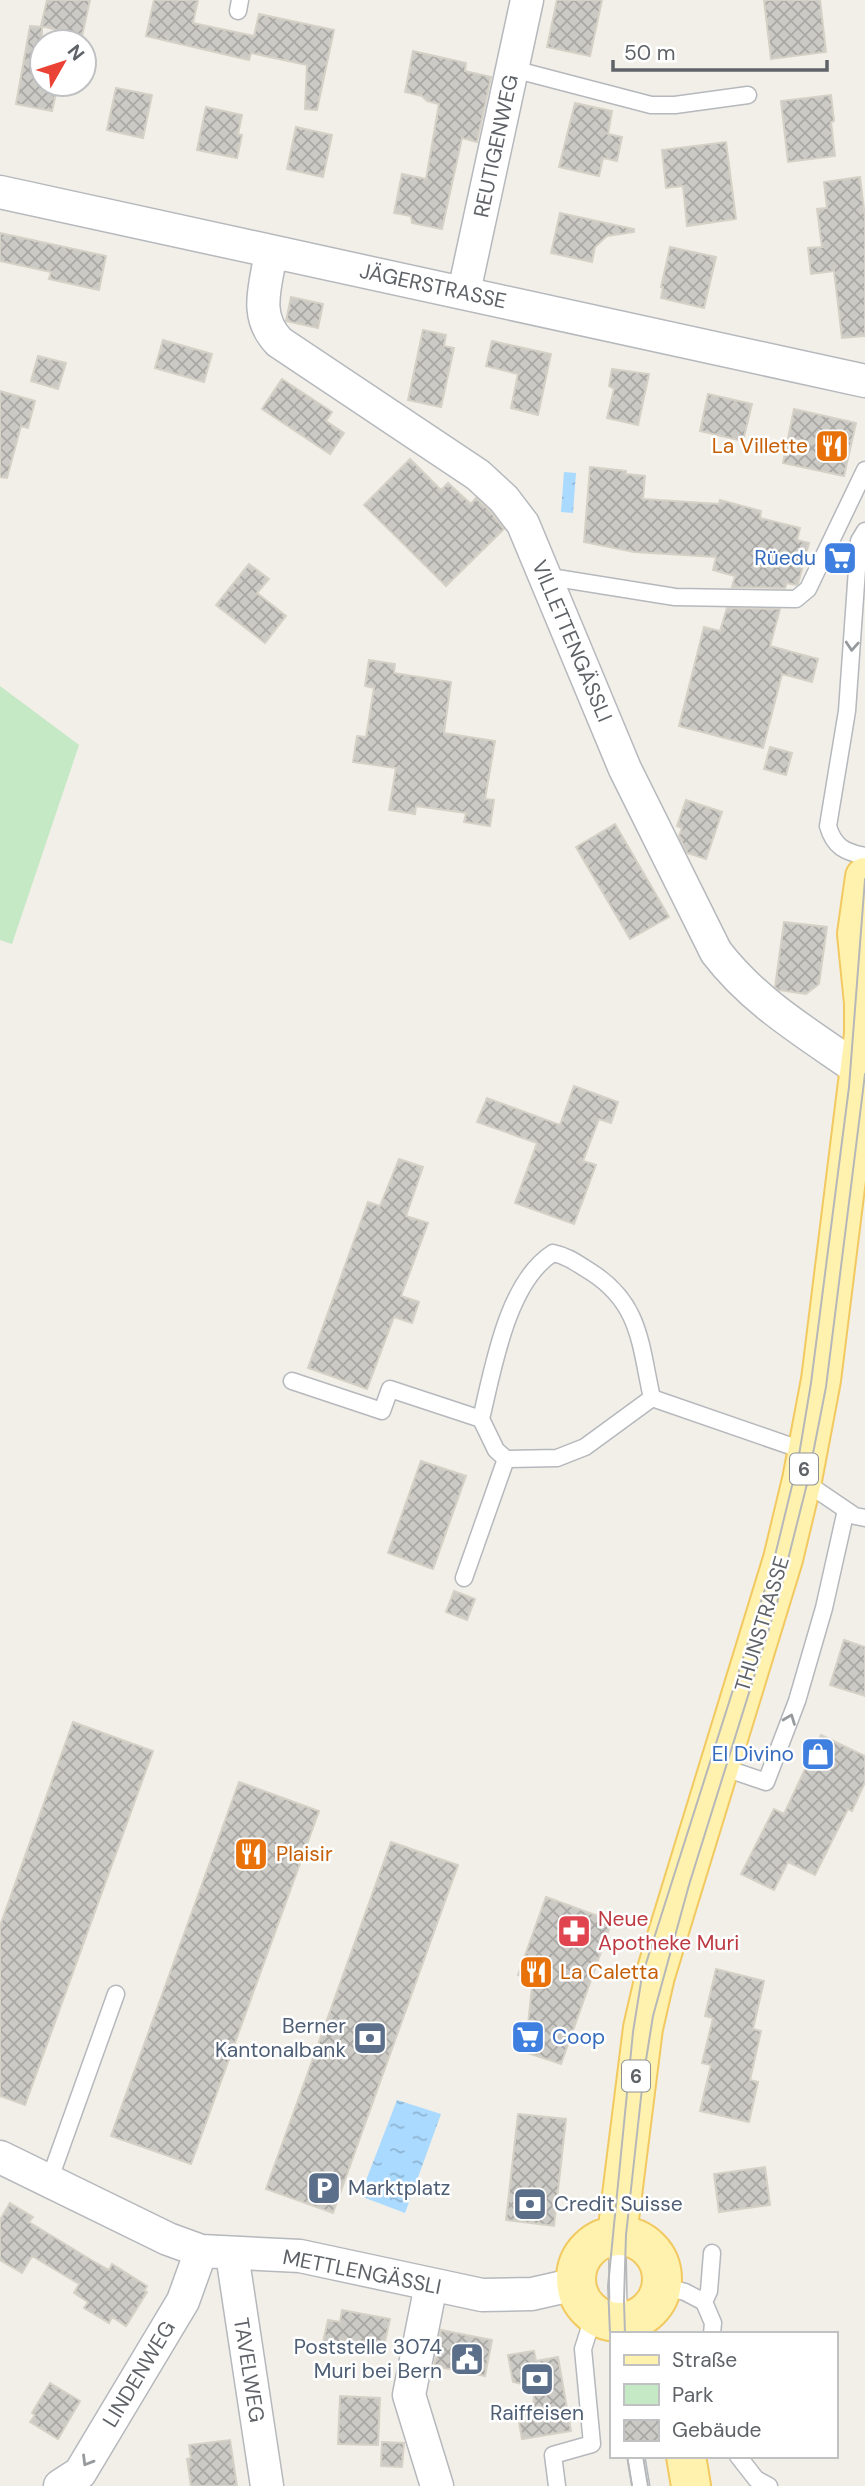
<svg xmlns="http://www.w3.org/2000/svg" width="865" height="2486" font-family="'DM Sans',sans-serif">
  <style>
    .green { fill: #c5e8c5 }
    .water { fill: url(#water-ripples) }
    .building { fill: url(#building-cross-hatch); stroke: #d6d1c6; stroke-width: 2 }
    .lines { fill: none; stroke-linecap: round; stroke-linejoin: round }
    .service-casing { stroke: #b5b8bc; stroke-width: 19 }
    .minor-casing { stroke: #b5b8bc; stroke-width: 35 }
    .primary-casing { stroke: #f2c960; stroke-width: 42 }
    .service { stroke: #fff; stroke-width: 16 }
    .minor { stroke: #fff; stroke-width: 32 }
    .primary { stroke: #fff2af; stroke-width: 38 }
    .tram { stroke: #b6b7b8; stroke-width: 2 }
    .oneway { stroke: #979a9d }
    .labels { text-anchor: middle; stroke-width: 5; stroke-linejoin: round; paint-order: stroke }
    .shield { fill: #fff; stroke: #8f9295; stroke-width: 2 }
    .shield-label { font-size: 19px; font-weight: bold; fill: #5f6368 }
    .street-label { font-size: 21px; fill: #5f6368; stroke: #fff }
    .food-label { font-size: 21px; fill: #c56008; stroke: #fff; text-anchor: start }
    .shop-label { font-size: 21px; fill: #366cbe; stroke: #fff; text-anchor: end }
    .health-label { font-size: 21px; fill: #be3a42; stroke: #fff; text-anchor: start }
    .service-label { font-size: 21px; fill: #4e5e75; stroke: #fff; text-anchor: end }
  </style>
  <defs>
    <pattern id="water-ripples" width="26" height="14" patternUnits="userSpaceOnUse" patternTransform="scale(1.75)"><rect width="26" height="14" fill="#aadaff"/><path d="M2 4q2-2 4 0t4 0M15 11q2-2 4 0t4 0" fill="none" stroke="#8eb4d2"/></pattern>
    <pattern id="building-cross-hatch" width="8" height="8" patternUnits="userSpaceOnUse" patternTransform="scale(1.75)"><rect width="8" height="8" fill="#cccac5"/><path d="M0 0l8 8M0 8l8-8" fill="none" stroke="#a9a8a4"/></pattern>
  </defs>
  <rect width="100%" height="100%" fill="#f1efe8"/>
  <!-- green -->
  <path class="green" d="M0 686 79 745 12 944 0 940Z"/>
  <!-- water -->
  <path class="water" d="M564 472 576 473 573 513 561 512Z
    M397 2100 441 2114 405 2213 360 2196Z"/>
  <!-- building -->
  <path class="building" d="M47 0H90L82 36 41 26Z
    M154 0H198L193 23 254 36 259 14 334 30 317 110 305 109 307 65 251 53 249 60 146 36Z
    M557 0H602L590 56 547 47Z
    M764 0H820L826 52 771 59Z
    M30 26 42 27V84H58L52 111 16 104Z
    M413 51 466 63 465 71 491 77 477 142 462 138 442 229 412 223 411 216 394 213 402 174 426 179 439 104 427 101 422 96 405 92Z
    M116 88 152 95 143 138 107 130Z
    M831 95 834 121 831 122 835 156 788 162 781 101Z
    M575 103 612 111 608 134 622 137 617 161 603 158 599 176 559 167Z
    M206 107 242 115 238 134 242 135 237 158 197 150Z
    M296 127 332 135 323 177 287 169Z
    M726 142 736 219 687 226 683 186 666 188 662 150Z
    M860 177 865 217V336L842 338 834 271 811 274 808 248 822 247 817 209 827 208 824 182Z
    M560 213 634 229V232L607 236 595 247 592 262 551 253Z
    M0 233 106 256 99 290 49 279 51 272 0 261Z
    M670 247 716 257 704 308 661 298 663 287H661Z
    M291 297 323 304 318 328 286 321Z
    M423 330 446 335 444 346 454 348 441 407 408 400Z
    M163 340 212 354 204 382 155 368Z
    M492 341 551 354 538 415 511 408 518 374 486 366Z
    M38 356 66 363 58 389 31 381Z
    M612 369 649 374 638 425 607 418 614 389 609 386Z
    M282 379 332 412 326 421 344 433 330 454 262 409Z
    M0 391 35 401 28 428 21 426 7 478 0 477Z
    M708 394 752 404 743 441 700 431Z
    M794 409 856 423 844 476 783 463Z
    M410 459 441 490 448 483 471 504 476 498 490 511 504 529 446 586 364 505Z
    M590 467 626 471V474L645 476 643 499 719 504 720 500 761 511 760 518 800 528 797 540 809 543 798 584 796 585 787 583 785 588 732 587 735 576 713 570 716 557 634 552 584 542Z
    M249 564 269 579 257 593 286 616 265 643 216 605Z
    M727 608 780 609 770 646 818 659 812 682 782 674 763 748 679 726 704 627 720 631Z
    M369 660 395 664 394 673 451 682 444 733 495 741 485 799 494 800 490 826 464 822 466 813 416 806 415 814 389 810 396 768 353 762 357 736 366 737 374 688 365 686Z
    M770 747 792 753 786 775 764 769Z
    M686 800 722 812 706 859 687 853 679 836 682 828 677 826Z
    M615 824 669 917 630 939 576 847Z
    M784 922 827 927 819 984 806 994 779 990 775 987Z
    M574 1086 618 1102 611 1123 599 1119 583 1161 596 1165 574 1224 515 1203 537 1143 477 1122 487 1098 560 1125Z
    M399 1159 423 1167 406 1216 428 1223 401 1296 419 1302 412 1323 394 1317 367 1389 308 1368 368 1202 380 1206Z
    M421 1461 466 1476 433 1569 388 1553Z
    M454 1591 475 1599 467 1620 446 1612Z
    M844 1640 865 1647V1696L830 1685Z
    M73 1722 153 1751 25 2105 0 2096V1926Z
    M821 1735 865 1756V1782L852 1811 848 1809 815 1875 788 1862 774 1890 741 1874 774 1809 784 1814Z
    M239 1782 319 1811 191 2164 111 2136Z
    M391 1842 458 1865 333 2213 266 2189Z
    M546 1897 612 1921 561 2064 525 2052 533 1978 518 1975Z
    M716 1969 764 1981 753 2029 761 2031 750 2080 758 2082 749 2122 700 2111 711 2065 702 2063 713 2018 705 2016Z
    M518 2114 566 2119 554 2226 506 2220Z
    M765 2167 770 2205 719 2212 714 2174Z
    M10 2203 33 2217 29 2222 93 2261 109 2270 112 2264 147 2286 144 2291 147 2292 126 2326 112 2317 109 2323 84 2308 88 2302 74 2293 79 2284 32 2256 22 2273 0 2260V2220Z
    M342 2310 390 2319 382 2355 323 2342 328 2320 340 2322Z
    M441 2330 492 2340 485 2376 434 2366Z
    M534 2351 536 2361 558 2357 571 2431 522 2439 516 2405 533 2406 535 2387 513 2382 508 2355Z
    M50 2383 80 2401 58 2439 30 2422 35 2415 32 2413Z
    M340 2396 380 2398 378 2445 338 2444Z
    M230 2440 237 2486H191L187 2459 191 2458 189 2445Z
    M382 2442 404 2443 402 2467 381 2466Z"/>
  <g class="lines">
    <!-- service casing -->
    <g class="service-casing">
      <path id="service" d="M238 11 240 0
        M513 69 651 105H675L748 95
        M865 531 859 541 847 711 828 826C834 847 845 852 865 856
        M544 576 675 597 796 599 808 589 865 470
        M292 1381 382 1411 390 1389 481 1419 496 1450 506 1459 557 1458 585 1447 652 1398 808 1452
        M481 1419C493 1369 507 1282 553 1253 568 1256 578 1264 591 1272 641 1304 640 1345 652 1398
        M802 1480 855 1516 865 1518
        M464 1578 506 1459
        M719 1766 766 1782 797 1701 824 1608 846 1510
        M49 2181 116 1994
        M617 2235 619 2334
        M662 2286 685 2292 704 2302 713 2323 712 2334
        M704 2302 709 2291 712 2253
        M636 2456 641 2486
        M738 2456 756 2479 769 2486
        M557 2486 553 2455 592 2444 583 2349 594 2314"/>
    </g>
    <!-- minor casing -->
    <g class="minor-casing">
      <path id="minor" d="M0 192 865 381
        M271 252C266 286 253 315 279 342L478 475 504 499 523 524 625 769 716 952C755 1003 807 1033 858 1069
        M464 292 527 0
        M0 2157 168 2239 201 2251 300 2256 482 2295 532 2294 576 2284
        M232 2254 267 2486
        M431 2285 409 2395 437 2486
        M60 2486 80 2473 183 2301 201 2251"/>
    </g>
    <!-- primary casing -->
    <g class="primary-casing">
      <path id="primary" d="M617 2235 643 2028 655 1976 783 1559 802 1480 821 1380 864 1034V1003L857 934 865 877
        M576 2279a43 43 0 1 1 86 0a43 43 0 1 1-86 0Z
        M686 2456 691 2486"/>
    </g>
    <!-- service -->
    <use href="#service" class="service"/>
    <!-- minor -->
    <use href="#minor" class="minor"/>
    <!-- primary -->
    <use href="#primary" class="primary"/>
    <!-- tram -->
    <path class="tram" d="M625 2334 624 2301 626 2235 643 2079 653 2016 689 1885 777 1603 807 1484 826 1387 865 1074
      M611 2357 608 2286 633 2032 642 1976 773 1564 798 1461 811 1383 849 1087 865 879
      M627 2456 632 2486
      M643 2456 648 2486"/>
  </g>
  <!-- one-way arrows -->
  <defs><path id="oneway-chevron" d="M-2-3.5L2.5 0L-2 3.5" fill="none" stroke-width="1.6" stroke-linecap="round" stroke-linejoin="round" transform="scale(1.75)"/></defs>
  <g class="oneway">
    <use href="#oneway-chevron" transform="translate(852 646) rotate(94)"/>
    <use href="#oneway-chevron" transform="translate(790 1719) rotate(-69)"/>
    <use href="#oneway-chevron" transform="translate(87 2461) rotate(121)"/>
  </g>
  <!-- icons -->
  <defs>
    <g id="restaurant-square" transform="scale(1.75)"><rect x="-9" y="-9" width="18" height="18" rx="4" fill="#e8710a" stroke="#fff"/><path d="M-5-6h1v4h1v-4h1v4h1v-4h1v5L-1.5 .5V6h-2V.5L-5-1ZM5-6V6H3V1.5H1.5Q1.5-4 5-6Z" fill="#fff"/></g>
    <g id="supermarket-square" transform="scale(1.75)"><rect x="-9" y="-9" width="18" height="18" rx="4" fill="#3f7fe0" stroke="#fff"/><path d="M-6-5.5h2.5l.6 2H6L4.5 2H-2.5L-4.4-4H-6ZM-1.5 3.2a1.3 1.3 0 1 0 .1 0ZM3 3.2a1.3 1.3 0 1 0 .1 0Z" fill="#fff"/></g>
    <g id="shop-square" transform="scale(1.75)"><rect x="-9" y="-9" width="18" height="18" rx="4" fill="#3f7fe0" stroke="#fff"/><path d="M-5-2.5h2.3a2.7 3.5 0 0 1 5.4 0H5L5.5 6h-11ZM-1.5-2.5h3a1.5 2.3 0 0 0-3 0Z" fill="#fff"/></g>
    <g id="pharmacy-square" transform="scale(1.75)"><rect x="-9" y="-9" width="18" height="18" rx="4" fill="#e0444e" stroke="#fff"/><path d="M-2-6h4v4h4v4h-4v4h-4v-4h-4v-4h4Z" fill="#fff"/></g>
    <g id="bank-square" transform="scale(1.75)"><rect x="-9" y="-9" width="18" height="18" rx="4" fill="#5c6f8a" stroke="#fff"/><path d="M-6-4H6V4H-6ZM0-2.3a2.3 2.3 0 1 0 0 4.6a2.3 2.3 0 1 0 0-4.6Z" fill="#fff"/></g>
    <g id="parking-square" transform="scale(1.75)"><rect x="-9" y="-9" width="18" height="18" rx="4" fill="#5c6f8a" stroke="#fff"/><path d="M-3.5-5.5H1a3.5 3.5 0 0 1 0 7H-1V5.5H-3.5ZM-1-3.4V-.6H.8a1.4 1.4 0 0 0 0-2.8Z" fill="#fff"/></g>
    <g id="civic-square" transform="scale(1.75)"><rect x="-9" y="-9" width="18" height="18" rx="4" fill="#5c6f8a" stroke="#fff"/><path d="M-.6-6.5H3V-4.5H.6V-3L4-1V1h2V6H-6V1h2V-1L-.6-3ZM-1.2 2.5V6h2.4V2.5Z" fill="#fff"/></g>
  </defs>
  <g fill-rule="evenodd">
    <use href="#restaurant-square" x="832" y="446"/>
    <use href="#supermarket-square" x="840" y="558"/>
    <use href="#shop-square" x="818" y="1754"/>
    <use href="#restaurant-square" x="251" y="1854"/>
    <use href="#pharmacy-square" x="574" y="1931"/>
    <use href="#restaurant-square" x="536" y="1972"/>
    <use href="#supermarket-square" x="528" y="2037"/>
    <use href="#bank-square" x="370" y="2038"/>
    <use href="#parking-square" x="324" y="2188"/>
    <use href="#bank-square" x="530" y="2204"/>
    <use href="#civic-square" x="467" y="2359"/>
    <use href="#bank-square" x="537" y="2379"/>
  </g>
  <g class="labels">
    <!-- shield labels -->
    <g class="shield">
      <rect x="790" y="1453.5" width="28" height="31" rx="5"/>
      <rect x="622" y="2060.5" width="28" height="31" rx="5"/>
    </g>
    <g class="shield-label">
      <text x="804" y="1476">6</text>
      <text x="636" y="2083">6</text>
    </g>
    <!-- street labels -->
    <g class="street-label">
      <text transform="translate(496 146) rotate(-78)" y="7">REUTIGENWEG</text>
      <text transform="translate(433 286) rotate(12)" y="7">JÄGERSTRASSE</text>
      <text transform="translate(572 641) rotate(67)" y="7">VILLETTENGÄSSLI</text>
      <text transform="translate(762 1624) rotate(-73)" y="7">THUNSTRASSE</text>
      <text transform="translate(362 2272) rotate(11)" y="7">METTLENGÄSSLI</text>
      <text transform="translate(249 2370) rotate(81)" y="7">TAVELWEG</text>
      <text transform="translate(139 2374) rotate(-59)" y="7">LINDENWEG</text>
    </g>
    <!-- food labels -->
    <g class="food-label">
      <text x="808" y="453" text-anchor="end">La Villette</text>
      <text x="276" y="1861">Plaisir</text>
      <text x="560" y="1979">La Caletta</text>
    </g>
    <!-- shop labels -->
    <g class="shop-label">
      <text x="816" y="565">Rüedu</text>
      <text x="794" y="1761">El Divino</text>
      <text x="552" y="2044" text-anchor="start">Coop</text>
    </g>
    <!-- health labels -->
    <g class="health-label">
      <text x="598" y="1926">Neue<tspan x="598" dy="24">Apotheke Muri</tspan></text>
    </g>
    <!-- service labels -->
    <g class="service-label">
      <text x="346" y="2033">Berner<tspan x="346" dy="24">Kantonalbank</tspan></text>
      <text x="348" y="2195" text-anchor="start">Marktplatz</text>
      <text x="554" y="2211" text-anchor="start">Credit Suisse</text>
      <text x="442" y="2354">Poststelle 3074<tspan x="442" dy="24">Muri bei Bern</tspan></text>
      <text x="537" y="2420" text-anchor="middle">Raiffeisen</text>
    </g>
  </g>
  <!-- legend -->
  <rect x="610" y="2332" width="228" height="126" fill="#ffffff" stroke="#bfc1c3" stroke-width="2"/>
  <rect x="624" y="2355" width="35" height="10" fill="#fff2af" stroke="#bfc1c3" stroke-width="2"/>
  <text x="672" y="2367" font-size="21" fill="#5f6368">Straße</text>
  <rect x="624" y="2384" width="35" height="21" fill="#c5e8c5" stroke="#bfc1c3" stroke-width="2"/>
  <text x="672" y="2402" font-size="21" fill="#5f6368">Park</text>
  <rect x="624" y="2420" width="35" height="21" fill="url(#building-cross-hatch)" stroke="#bfc1c3" stroke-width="2"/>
  <text x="672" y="2437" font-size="21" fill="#5f6368">Gebäude</text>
  <!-- north arrow -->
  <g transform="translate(63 63) rotate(51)"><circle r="33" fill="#ffffff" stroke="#bfc1c3" stroke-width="2"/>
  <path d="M0-5L12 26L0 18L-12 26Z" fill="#ea4335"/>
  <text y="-10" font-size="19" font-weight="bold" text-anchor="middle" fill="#5f6368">N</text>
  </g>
  <!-- scale -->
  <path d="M613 60v10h214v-10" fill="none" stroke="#5f6368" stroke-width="3.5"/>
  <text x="624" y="60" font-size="21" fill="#5f6368" stroke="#ffffff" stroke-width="5" paint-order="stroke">50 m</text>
</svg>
